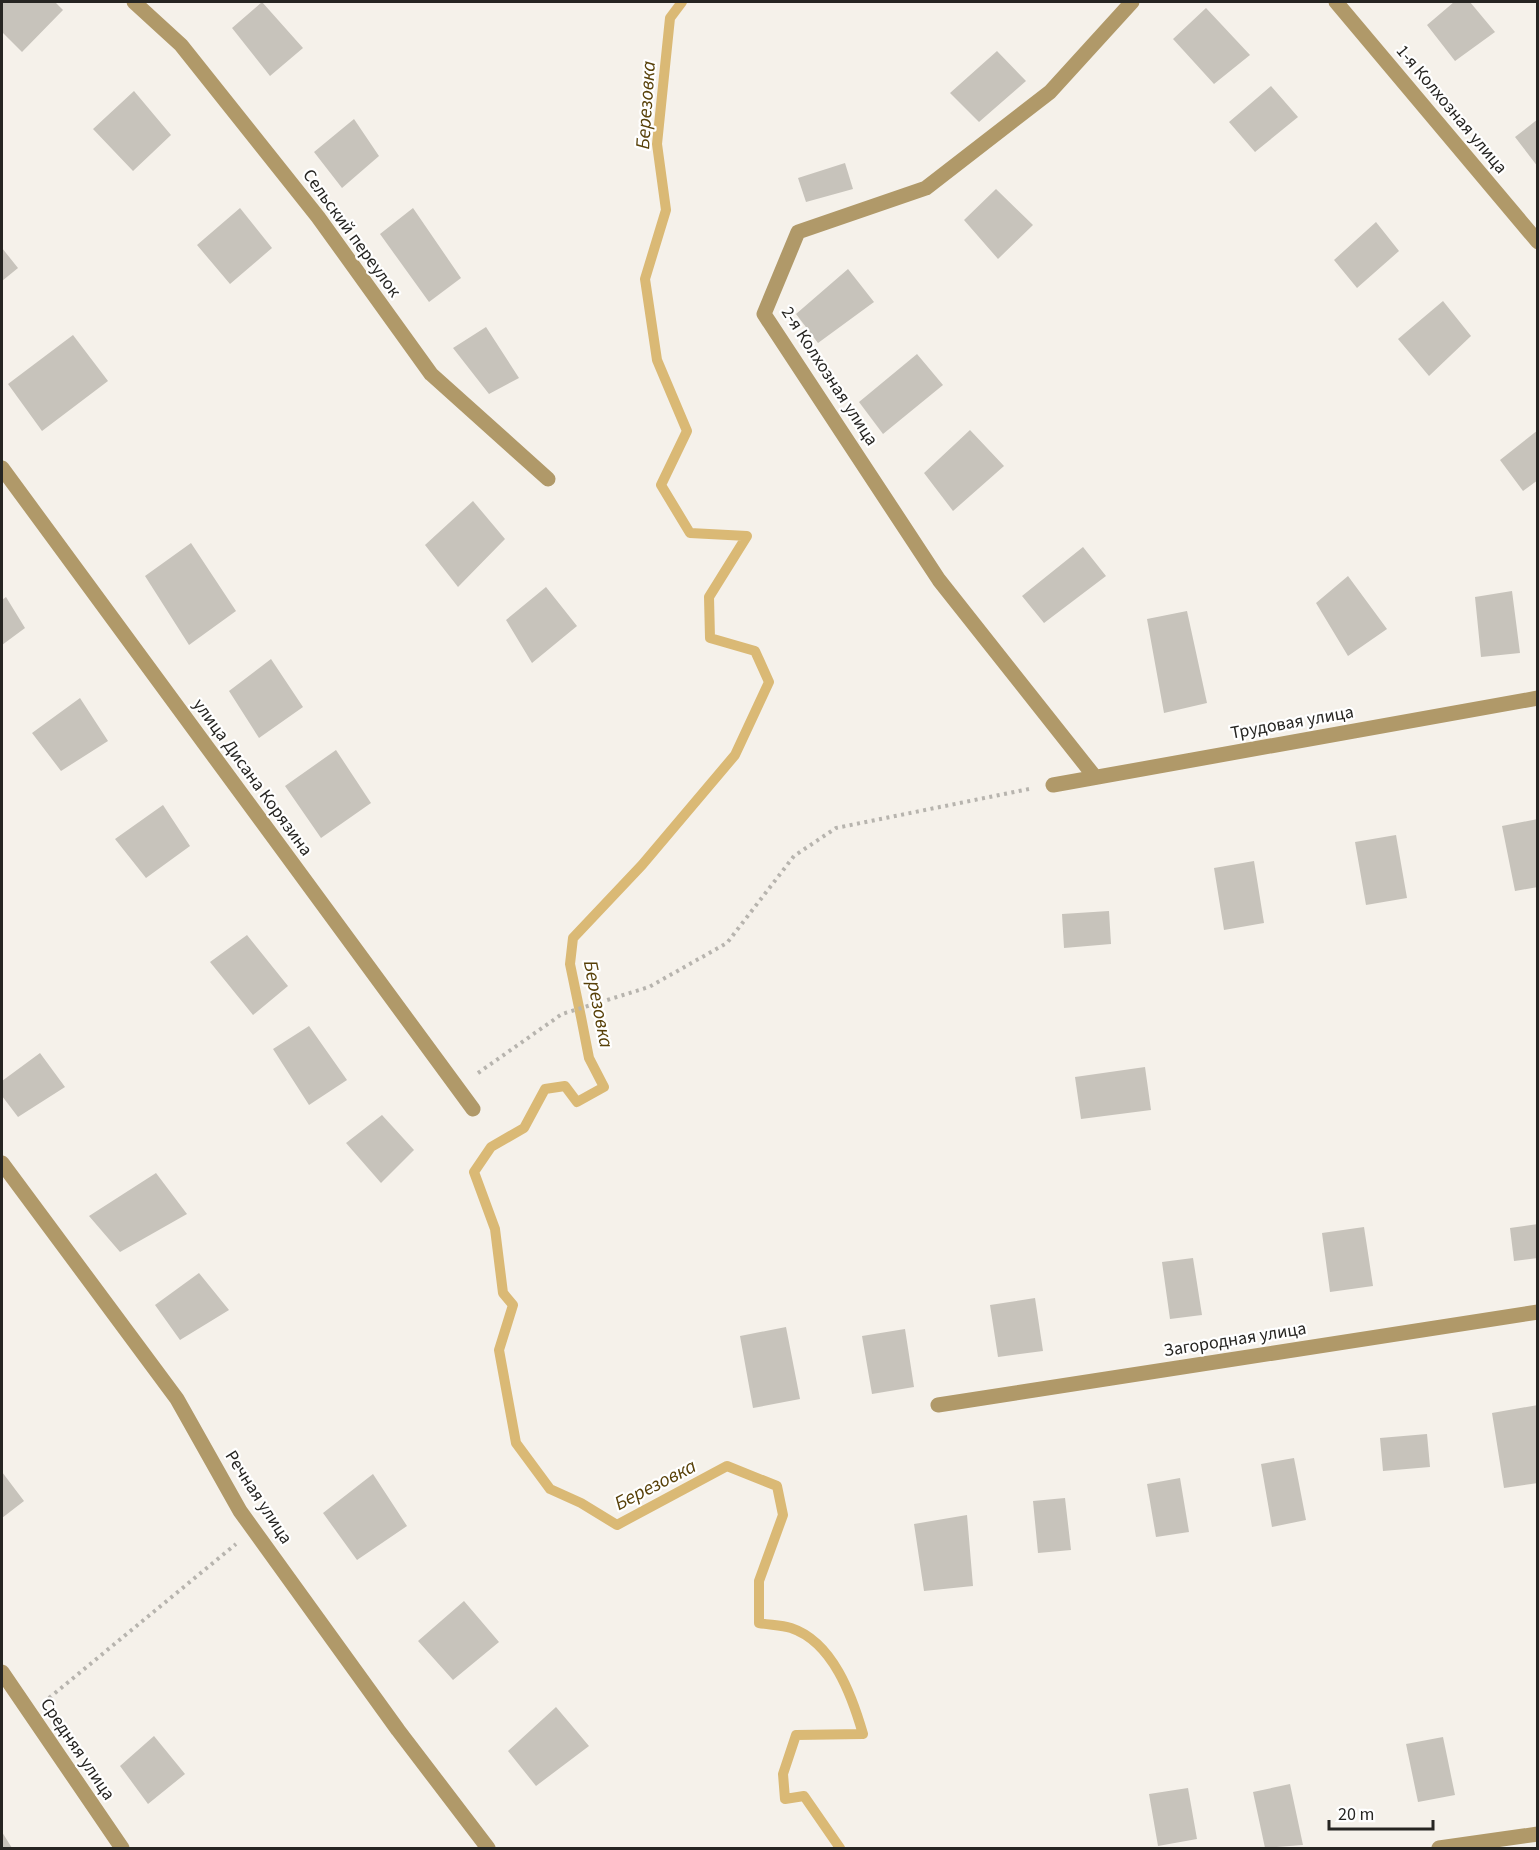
<svg xmlns="http://www.w3.org/2000/svg" width="1539" height="1850" font-family="'Source Sans 3',sans-serif">
  <style>
    .lines { fill: none; stroke-linecap: round; stroke-linejoin: round }
    .stream { stroke: #dab975; stroke-width: 10 }
    .building { fill: #c7c3bb }
    .path { stroke: #b7b4ae; stroke-width: 4; stroke-dasharray: 3 4.5; stroke-linecap: butt }
    .street { stroke: #b09969; stroke-width: 15 }
    .labels { text-anchor: middle; stroke-width: 4.5; stroke-linejoin: round; paint-order: stroke }
    .street-label { font-size: 18px; fill: #262522; stroke: #fff }
    .water-label { font-size: 20px; font-style: italic; fill: #584109; stroke: #fff }
  </style>
  <rect width="100%" height="100%" fill="#f5f1ea"/>
  <g class="lines">
    <!-- stream -->
    <path class="stream" d="M682 2 670 18 657 144 666 210 645 279 657 360 687 431 661 485 690 533 747 536 709 597 710 638 755 651 769 682 735 755 642 865 573 938 570 964 581 1017 589 1058 604 1087 577 1102 565 1086 545 1089 524 1128 491 1147 474 1172 495 1229 503 1293 513 1305 499 1350 516 1443 550 1489 581 1503 617 1525 727 1466 777 1486 783 1515 759 1581V1623C769 1625 781 1625 791 1628 833 1642 852 1696 863 1734L796 1735 783 1774 785 1799 804 1796 840 1848"/>
  </g>
  <!-- building -->
  <path class="building" d="M2 2H55L63 10 22 52 2 32Z
    M262 2 303 48 270 76 232 28Z
    M1454 2H1470L1495 32 1455 61 1427 25Z
    M1206 8 1250 55 1214 84 1173 39Z
    M997 51 1026 81 979 122 950 93Z
    M1271 86 1298 117 1255 152 1229 122Z
    M134 91 171 135 133 171 93 129Z
    M354 119 379 156 342 188 314 152Z
    M1538 119V167L1515 137Z
    M845 163 853 189 806 202 798 178Z
    M996 189 1033 225 998 259 964 220Z
    M240 208 272 248 230 284 197 245Z
    M413 208 461 278 429 302 380 234Z
    M1376 222 1399 251 1357 288 1334 260Z
    M2 248 18 268 2 281Z
    M848 269 874 302 818 343 796 314Z
    M1443 301 1471 336 1429 376 1398 339Z
    M486 327 519 378 489 394 453 348Z
    M73 335 108 381 42 431 8 384Z
    M917 354 943 385 883 434 859 402Z
    M970 430 1004 466 953 511 924 473Z
    M1538 430V480L1523 491 1500 460Z
    M473 501 505 539 458 587 425 545Z
    M191 543 236 611 189 645 145 576Z
    M1083 547 1106 576 1044 623 1022 596Z
    M1348 576 1387 629 1348 656 1316 603Z
    M546 587 577 626 532 663 506 620Z
    M1512 591 1520 653 1481 657 1475 597Z
    M6 597 25 628 2 645V600Z
    M1187 611 1207 703 1164 713 1147 619Z
    M271 659 303 707 259 738 229 691Z
    M80 698 108 741 61 771 32 733Z
    M336 750 371 803 321 838 285 786Z
    M163 805 190 846 146 878 115 839Z
    M1538 819V887L1515 891 1502 826Z
    M1396 835 1407 898 1366 905 1355 842Z
    M1254 861 1264 923 1224 930 1214 868Z
    M1109 911 1111 944 1064 948 1062 914Z
    M247 935 288 986 253 1015 210 962Z
    M309 1026 347 1080 309 1105 273 1049Z
    M40 1053 65 1087 18 1117 2 1096V1081Z
    M1145 1067 1151 1110 1081 1119 1075 1077Z
    M382 1115 414 1150 381 1183 346 1143Z
    M156 1173 187 1214 120 1252 89 1216Z
    M1538 1224V1258L1514 1261 1510 1228Z
    M1364 1227 1373 1286 1330 1292 1322 1233Z
    M1193 1258 1202 1315 1170 1319 1162 1262Z
    M199 1273 229 1310 180 1340 155 1305Z
    M1035 1298 1043 1351 998 1357 990 1305Z
    M786 1327 800 1399 753 1408 740 1336Z
    M905 1329 914 1387 872 1394 862 1336Z
    M1538 1405V1483L1504 1488 1492 1413Z
    M1427 1434 1430 1467 1383 1471 1380 1438Z
    M1294 1458 1306 1520 1272 1527 1261 1464Z
    M2 1472 24 1501 2 1518Z
    M373 1474 407 1526 357 1560 323 1513Z
    M1180 1478 1189 1532 1156 1537 1147 1484Z
    M1065 1498 1071 1550 1038 1553 1033 1501Z
    M967 1515 973 1586 924 1591 914 1524Z
    M464 1601 499 1642 453 1680 418 1641Z
    M556 1707 589 1746 536 1786 508 1751Z
    M154 1736 185 1774 148 1804 120 1766Z
    M1443 1737 1455 1795 1418 1802 1406 1744Z
    M1290 1784 1303 1845 1265 1848 1253 1792Z
    M1188 1788 1197 1839 1158 1846 1149 1794Z
    M2 1832 12 1848H2Z"/>
  <g class="lines">
    <!-- path -->
    <path class="path" d="M478 1073 562 1014 649 987 727 943 794 856 836 828 1029 789
      M49 1698 236 1544"/>
    <!-- street -->
    <path class="street" d="M134 2 181 45 318 217 431 374 548 479
      M1336 2 1538 242
      M2 468 473 1109
      M1095 777 939 580 764 314 798 232 926 188 1050 92 1132 2
      M1053 785 1538 698
      M2 1163 177 1399 240 1511 398 1730 488 1848
      M938 1405 1538 1312
      M2 1672 122 1848
      M1439 1848 1538 1834"/>
  </g>
  <g class="labels">
    <!-- street labels -->
    <g class="street-label">
      <text transform="translate(1452 109) rotate(50)" y="6">1-я Колхозная улица</text>
      <text transform="translate(352 233) rotate(54)" y="6">Сельский переулок</text>
      <text transform="translate(830 376) rotate(57)" y="6">2-я Колхозная улица</text>
      <text transform="translate(1292 722) rotate(-10)" y="6">Трудовая улица</text>
      <text transform="translate(253 777) rotate(54)" y="6">улица Дисана Корязина</text>
      <text transform="translate(1235 1339) rotate(-9)" y="6">Загородная улица</text>
      <text transform="translate(259 1497) rotate(57)" y="6">Речная улица</text>
      <text transform="translate(78 1749) rotate(56)" y="6">Средняя улица</text>
    </g>
    <!-- water labels -->
    <g class="water-label">
      <text transform="translate(645 105) rotate(-86)" y="7">Березовка</text>
      <text transform="translate(599 1004) rotate(79)" y="7">Березовка</text>
      <text transform="translate(655 1484) rotate(-27)" y="7">Березовка</text>
    </g>
  </g>
  <!-- border -->
  <rect width="1539" height="1850" fill="none" stroke="#262522" stroke-width="6"/>
  <!-- scale -->
  <path d="M1329 1820v9h104v-9" fill="none" stroke="#262522" stroke-width="3"/>
  <text x="1338" y="1820" font-size="18" fill="#262522" stroke="#ffffff" stroke-width="4.5" paint-order="stroke">20 m</text>
</svg>
